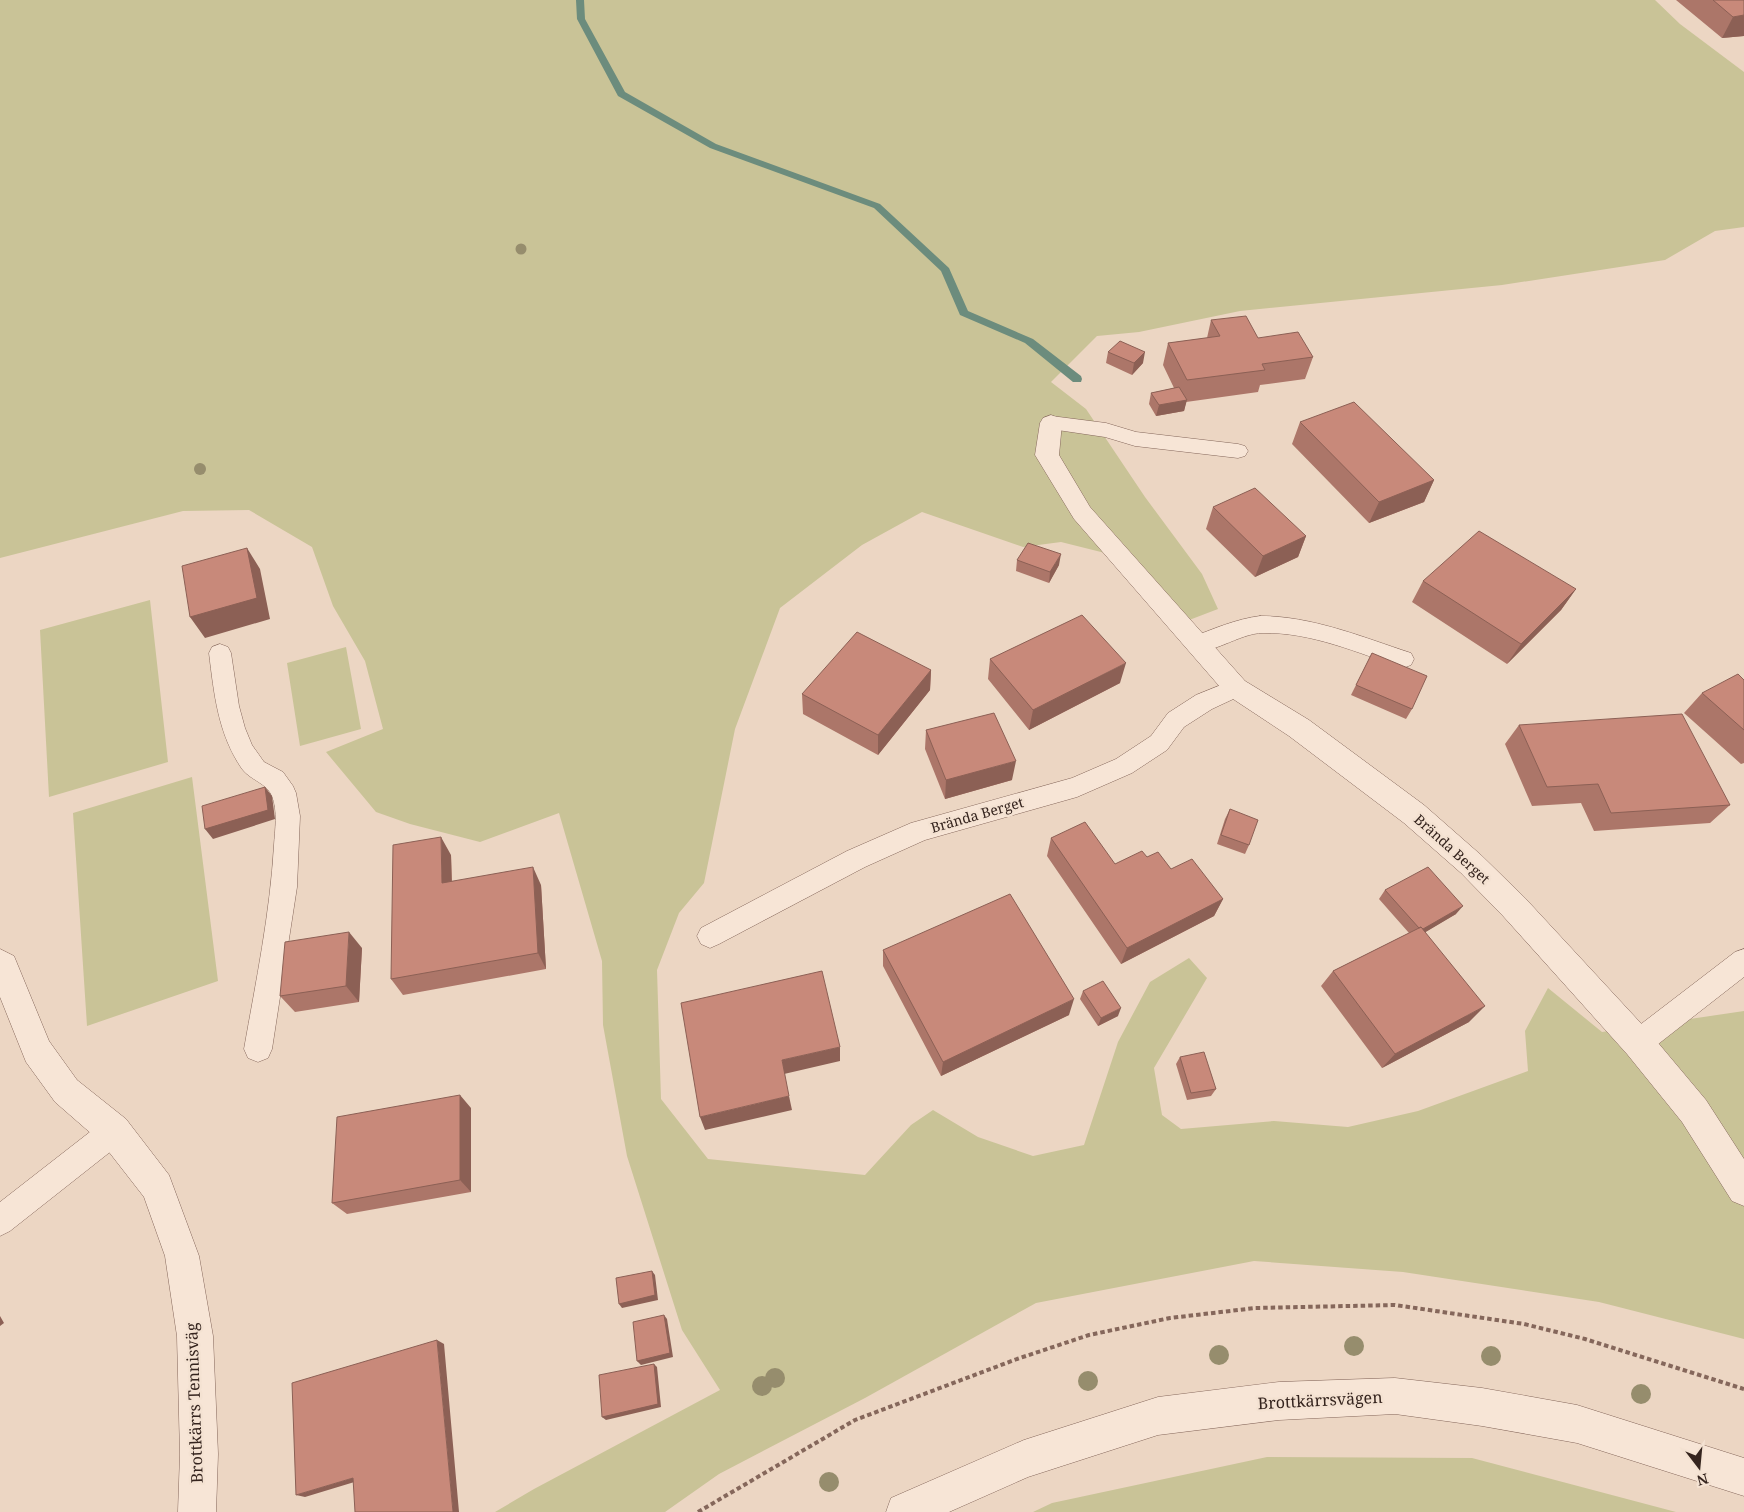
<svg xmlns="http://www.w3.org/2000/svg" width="1744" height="1512" font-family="'Noto Serif',serif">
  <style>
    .green { fill: #c9c397 }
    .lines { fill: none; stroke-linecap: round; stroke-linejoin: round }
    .stream { fill: #6c8c7d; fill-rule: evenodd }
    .service-casing { stroke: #85675b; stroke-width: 1 }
    .minor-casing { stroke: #85675b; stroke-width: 1 }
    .tertiary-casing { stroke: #85675b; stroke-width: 1 }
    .path { stroke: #85675b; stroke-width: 4; stroke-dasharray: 4.5 3; stroke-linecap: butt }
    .service { fill: #f7e5d6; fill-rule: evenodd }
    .minor { fill: #f7e5d6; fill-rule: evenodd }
    .tertiary { fill: #f7e5d6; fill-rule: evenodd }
    .tree { fill: #968d6d }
    .wall { fill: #ac7669 }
    .shaded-wall { fill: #8c6055 }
    .building { fill: #c8897a; stroke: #8c6055 }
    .labels { text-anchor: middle; stroke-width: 5; stroke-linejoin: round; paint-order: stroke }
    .street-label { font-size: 14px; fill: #35241e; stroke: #f4e2d2 }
    .near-street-label { font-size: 16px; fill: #35241e; stroke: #f4e2d2 }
  </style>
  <rect width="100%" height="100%" fill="#ecd6c3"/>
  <!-- green -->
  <path class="green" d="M0 0H1655L1680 24 1744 72V227L1715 231 1665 260 1502 285 1240 311 1139 332 1097 336 1051 382 1086 409 1145 497 1202 574 1218 609 1184 622 1137 561 1061 542 1023 547 922 512 862 545 780 608 735 729 704 883 679 913 657 970 661 1099 708 1159 865 1175 911 1125 933 1110 978 1137 1033 1156 1084 1145 1118 1042 1150 982 1189 958 1207 978 1154 1068 1162 1115 1181 1129 1274 1121 1348 1127 1418 1111 1528 1071 1525 1031 1548 988 1602 1032 1744 1011V1339L1599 1302 1403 1272 1254 1261 1036 1303 865 1398 719 1474 665 1512H495L534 1489 720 1390 682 1330 627 1156 603 1025 602 961 559 813 480 842 410 824 376 812 326 752 383 729 365 661 333 606 312 547 249 510 183 511 0 558Z
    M150 600 168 762 49 797 40 630Z
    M346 647 361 729 300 746 287 663Z
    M192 777 218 981 87 1026 73 813Z
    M1267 1457 1472 1458 1676 1512H1033L1052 1503Z"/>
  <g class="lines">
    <!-- stream -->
    <path class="stream" d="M576 0H584L585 19 625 92 716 144 880 204 949 268 968 311 1033 339 1081 376 1082 379 1081 382H1073L1025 343 960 315 941 271 874 208 710 148 618 96 577 19Z"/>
    <!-- service casing -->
    <g class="service-casing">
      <path id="service" d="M1051 416 1106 423 1136 432 1238 444 1245 446 1248 451 1245 456 1238 458 1135 446 1105 437 1044 428 1041 423 1044 418Z
        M1260 616C1312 616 1362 637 1411 653L1414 659 1411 665 1403 668C1358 653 1311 632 1263 633 1239 633 1210 657 1190 650L1187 644 1190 638C1213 629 1236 619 1260 616Z
        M220 644 228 647 231 653 239 706 245 728 252 745 264 762 283 772 293 786 296 793 300 816 297 887 272 1049 268 1058 258 1062 248 1058 244 1049C256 981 270 914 274 845 275 830 278 811 272 796 267 783 250 780 242 769 218 734 214 694 209 653L212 647Z
        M1236 679 1244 682 1247 688 1244 694 1212 709 1184 727 1167 750 1132 773 1077 797 925 840 865 867 719 944 710 948 701 944 697 936 701 928 847 851 911 823 1072 778 1116 759 1151 736 1168 713 1196 695Z
        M1744 949V977L1648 1052 1638 1056 1628 1052 1624 1043 1628 1034 1735 952Z
        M114 1117 124 1121 128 1131 124 1141 10 1231 0 1236V1202L104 1121Z"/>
    </g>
    <!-- minor casing -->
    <g class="minor-casing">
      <path id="minor" d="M1051 415 1059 418 1062 423 1059 455 1090 507 1245 681 1309 720 1424 805 1481 855 1525 898 1649 1032 1706 1100 1744 1159V1206L1732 1201 1682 1122 1627 1054 1503 916 1461 873 1404 823 1289 736 1227 695 1074 519 1035 455 1040 423 1043 418Z
        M0 949 14 956 49 1041 77 1080 126 1119 169 1175 199 1256 213 1336 218 1454 216 1512H178L180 1454 177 1336 165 1256 144 1197 102 1143 55 1102 26 1062 0 997Z"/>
    </g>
    <!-- tertiary casing -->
    <g class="tertiary-casing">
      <path id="tertiary" d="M1395 1378 1482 1388 1577 1405 1744 1458V1496L1577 1443 1482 1426 1395 1414 1279 1420 1158 1435 1028 1477 949 1512H886L891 1498 1024 1440 1158 1397 1279 1382Z"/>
    </g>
    <!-- path -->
    <path class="path" d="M698 1512 855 1420 1017 1359 1089 1335 1170 1318 1255 1308 1395 1305 1524 1324 1585 1339 1744 1389"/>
    <!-- service -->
    <use href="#service" class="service"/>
    <!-- minor -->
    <use href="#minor" class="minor"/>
    <!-- tertiary -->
    <use href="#tertiary" class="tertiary"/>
  </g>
  <!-- trees -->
  <g class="tree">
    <circle cx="521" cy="249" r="5.5"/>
    <circle cx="200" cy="469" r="6"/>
    <circle cx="1354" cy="1346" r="10"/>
    <circle cx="1219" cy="1355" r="10"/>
    <circle cx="1491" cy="1356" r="10"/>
    <circle cx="775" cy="1378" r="10"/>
    <circle cx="1088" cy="1381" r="10"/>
    <circle cx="762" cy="1386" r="10"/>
    <circle cx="1641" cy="1394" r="10"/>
    <circle cx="829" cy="1482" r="10"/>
  </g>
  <!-- wall -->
  <path class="wall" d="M1676 0H1744V36L1722 38Z
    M1211 320 1258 338 1313 357 1305 379 1260 385 1258 392 1186 402 1184 411 1156 416 1149 404 1151 393 1174 388 1163 365 1168 343 1207 338Z
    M1108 352 1143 363 1132 375 1106 363Z
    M1300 422 1434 480 1424 502 1369 523 1292 444Z
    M1213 507 1306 536 1298 557 1255 577 1206 529Z
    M1017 560 1059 565 1049 583 1016 571Z
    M1423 581 1576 589 1561 610 1507 664 1412 602Z
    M1372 653 1412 709 1406 719 1351 695Z
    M990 659 1120 683 1029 730 988 679Z
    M931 670 930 690 878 755 803 714 802 694Z
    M1744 680V763L1741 764 1684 713 1702 693Z
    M1519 725 1730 805 1710 823 1594 831 1581 803 1532 806 1505 744Z
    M926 730 1012 780 945 799 925 749Z
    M1230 809 1249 845 1245 854 1217 844 1225 819Z
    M1051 838 1115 864 1147 857 1171 869 1223 899 1214 916 1121 964 1047 856Z
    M451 855 452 881 541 885 546 969 403 995 391 979Z
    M1385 890 1456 914 1425 932 1469 1022 1382 1068 1321 986 1333 971 1409 933 1379 899Z
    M362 948 359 1002 295 1012 280 996Z
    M883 950 1069 1015 941 1076 883 966Z
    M1083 991 1118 1016 1098 1026 1080 999Z
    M1180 1057 1216 1089 1211 1096 1187 1100 1176 1064Z
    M471 1108V1192L347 1214 332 1203Z"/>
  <!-- shaded-wall -->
  <path class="shaded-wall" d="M1744 15V36L1722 38 1733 17Z
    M1145 352 1143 363 1132 375 1134 363Z
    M1187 400 1184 411 1156 416 1159 405Z
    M1434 480 1424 502 1369 523 1379 502Z
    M1306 536 1298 557 1255 577 1263 556Z
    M247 548 260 569 270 619 205 638 190 617Z
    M1061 554 1059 565 1049 583 1050 572Z
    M1576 589 1561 610 1507 664 1521 644Z
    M1126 663 1120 683 1029 730 1033 710Z
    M931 670 930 690 878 755V735Z
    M1016 761 1012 780 945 799 946 780Z
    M265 787 272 796 275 819 213 839 205 829Z
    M441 837 451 855 452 900 442 883Z
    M533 867 541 885 546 969 538 953Z
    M1223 899 1214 916 1121 964 1127 948Z
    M1463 906 1456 914 1414 939 1421 930Z
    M349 932 362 948 359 1002 346 986Z
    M1074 999 1069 1015 941 1076 943 1062Z
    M1485 1006 1469 1022 1382 1068 1395 1054Z
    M1121 1008 1118 1016 1098 1026 1101 1018Z
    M840 1047V1061L784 1074 782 1060Z
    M460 1095 471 1108V1192L460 1180Z
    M789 1096 792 1110 705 1130 700 1117Z
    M652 1271 655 1275 658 1300 622 1308 619 1304Z
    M664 1315 667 1319 673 1357 641 1365 637 1361Z
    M0 1316 4 1323 0 1326Z
    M437 1340 444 1344 459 1512H453Z
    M654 1364 657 1367 661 1407 606 1420 602 1417Z
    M353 1478 361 1480 305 1497 296 1495Z"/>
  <!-- building -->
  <path class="building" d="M1713 0H1744V15L1733 17Z
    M1246 316 1258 338 1298 332 1313 357 1262 364 1265 370 1187 380 1168 343 1220 336 1211 320Z
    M1120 341 1145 352 1134 363 1108 352Z
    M1179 387 1187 400 1159 405 1151 393Z
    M1354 402 1434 480 1379 502 1300 422Z
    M1255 488 1306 536 1263 556 1213 507Z
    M1479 531 1576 589 1521 644 1423 581Z
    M1028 543 1061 554 1050 572 1017 560Z
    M247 548 257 598 190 617 182 566Z
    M1082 615 1126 663 1033 710 990 659Z
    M857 632 931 670 878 735 802 694Z
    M1372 653 1427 676 1412 709 1356 685Z
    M1738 674 1744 680V730L1702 693Z
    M994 713 1016 761 946 780 926 730Z
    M1682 714 1730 805 1611 813 1598 784 1547 787 1519 725Z
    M265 787 268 810 205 829 202 806Z
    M1230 809 1258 820 1249 845 1221 835Z
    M1085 822 1115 864 1142 851 1147 857 1158 852 1171 869 1192 859 1223 899 1127 948 1051 838Z
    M441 837 442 883 533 867 538 953 391 979 393 845Z
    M1428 867 1463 906 1423 929 1421 927 1419 928 1385 890Z
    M1010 894 1074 999 943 1062 883 950Z
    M1421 927 1485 1006 1395 1054 1333 971Z
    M349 932 346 986 280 996 285 942Z
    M822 971 840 1047 782 1060 789 1096 700 1117 681 1003Z
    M1103 981 1121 1008 1101 1018 1083 991Z
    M1204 1052 1216 1089 1191 1093 1180 1057Z
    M460 1095V1180L332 1203 337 1117Z
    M652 1271 655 1295 619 1304 616 1278Z
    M664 1315 670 1353 637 1361 633 1322Z
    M437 1340 453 1512H355L353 1478 296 1495 292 1383Z
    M654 1364 658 1404 602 1417 599 1375Z"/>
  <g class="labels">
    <!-- street labels -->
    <g class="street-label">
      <text transform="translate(977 815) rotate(-16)" y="5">Brända Berget</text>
      <text transform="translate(1452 849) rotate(42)" y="5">Brända Berget</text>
    </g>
    <!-- near-street labels -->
    <g class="near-street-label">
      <text transform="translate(1320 1400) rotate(-3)" y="6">Brottkärrsvägen</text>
      <text transform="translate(194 1403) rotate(-92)" y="6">Brottkärrs Tennisväg</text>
    </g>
  </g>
  <!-- north arrow -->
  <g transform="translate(1699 1467) rotate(164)" stroke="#f4e2d2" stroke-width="4" paint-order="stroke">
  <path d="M0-4L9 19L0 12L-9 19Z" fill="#35241e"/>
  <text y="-8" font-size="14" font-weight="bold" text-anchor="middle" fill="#35241e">N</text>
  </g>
</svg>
